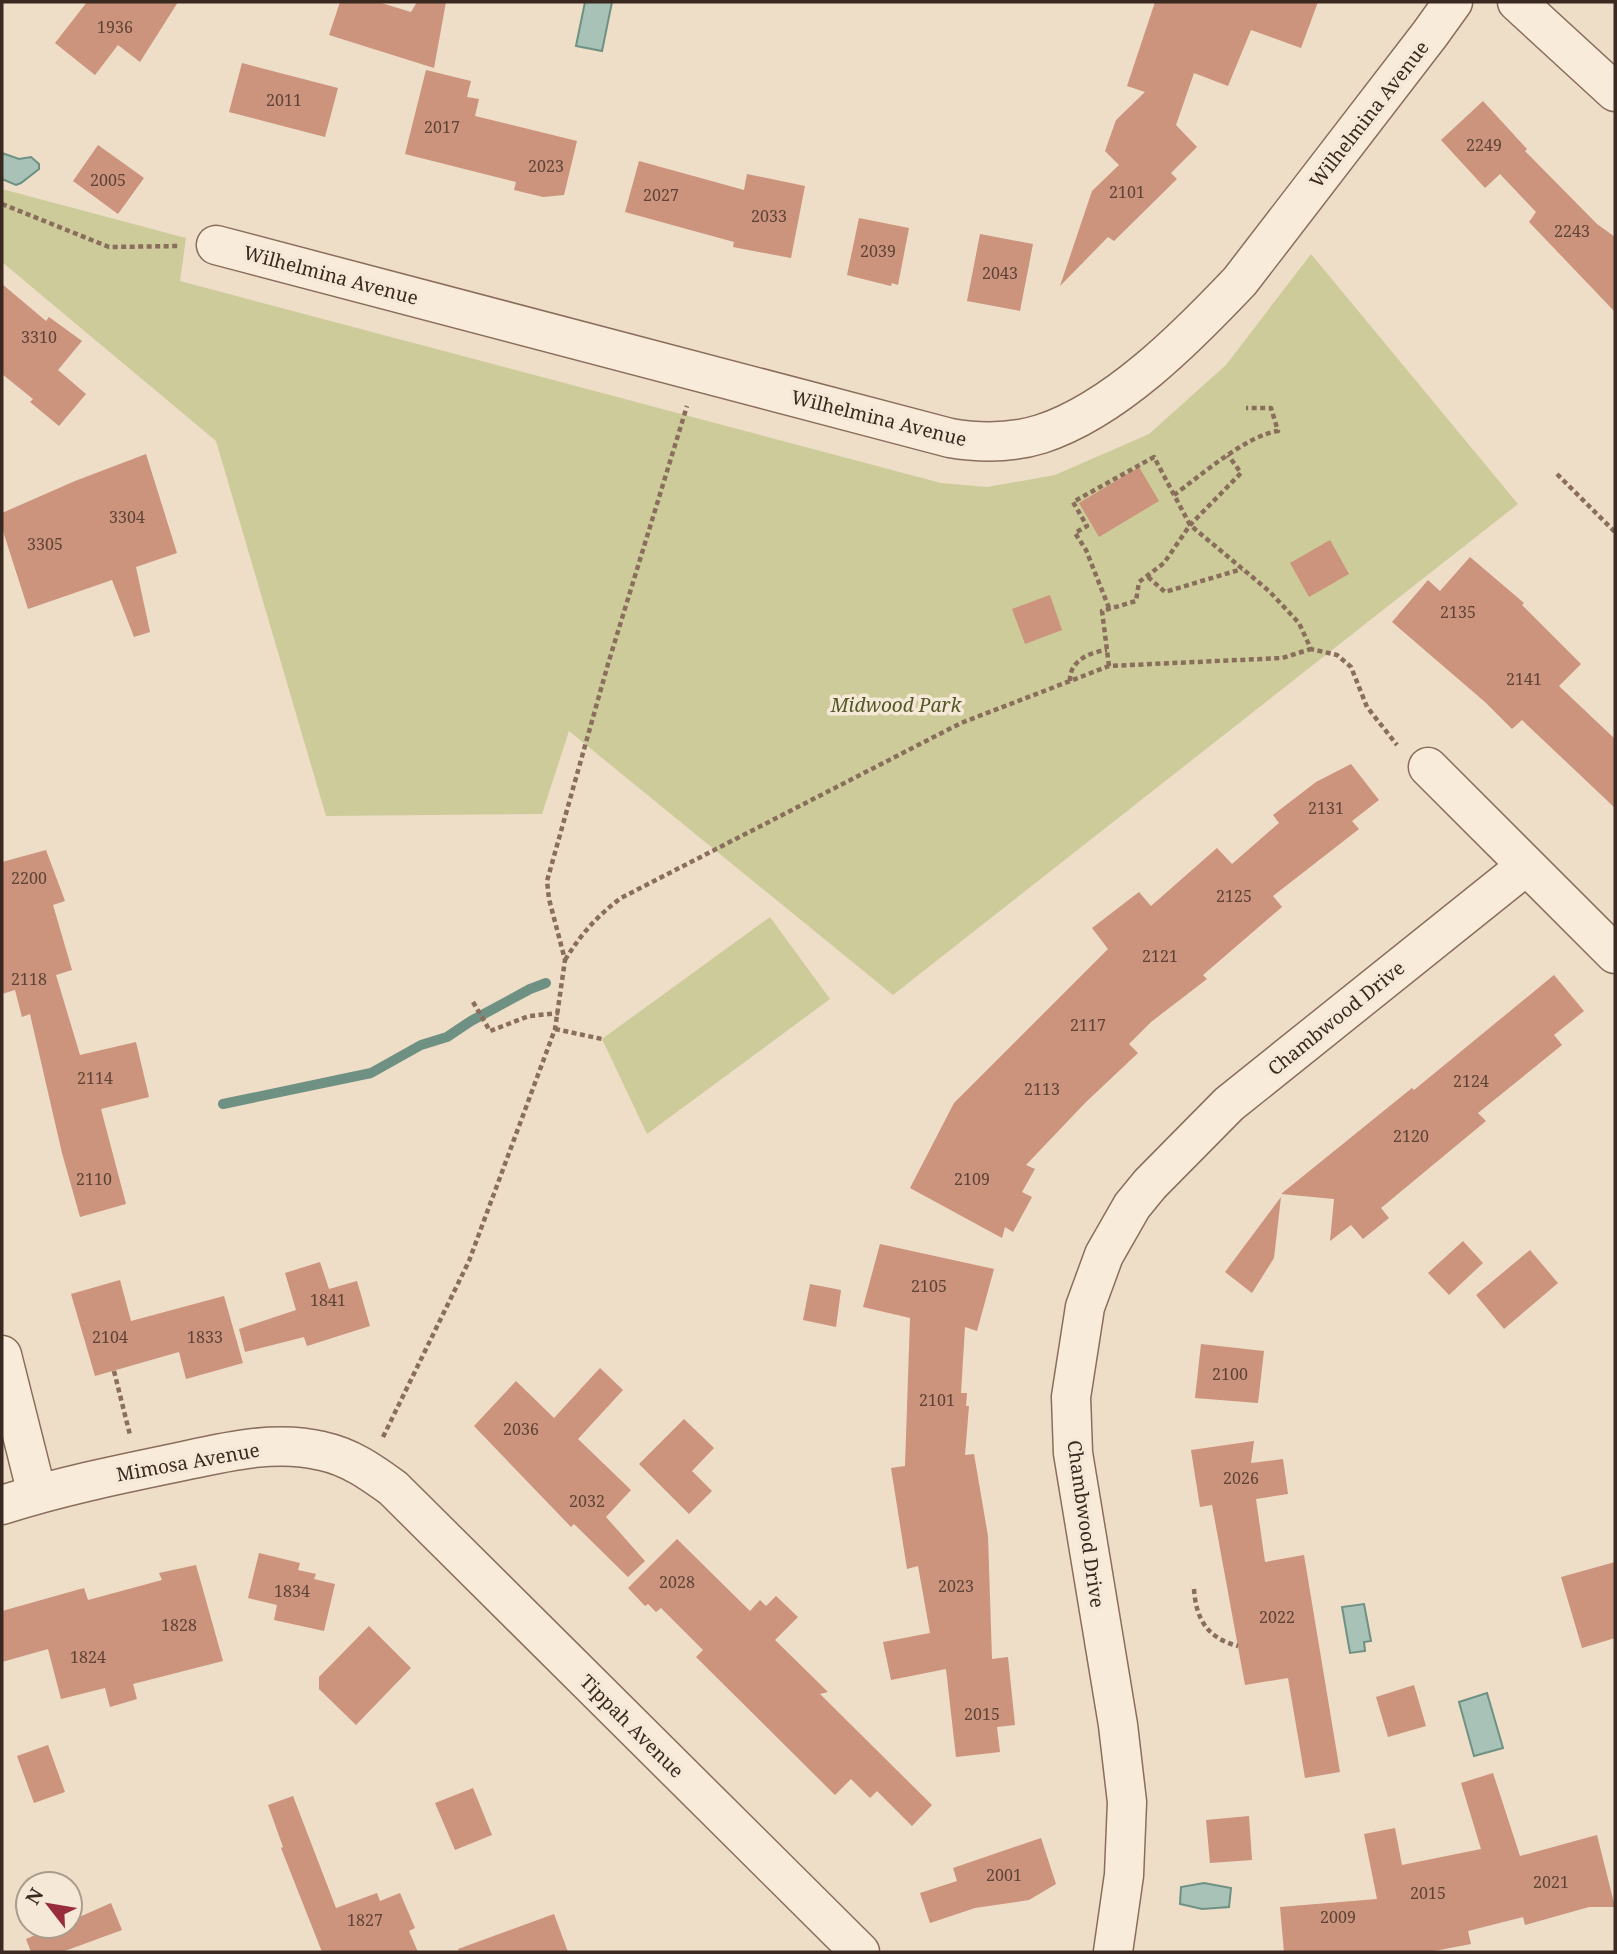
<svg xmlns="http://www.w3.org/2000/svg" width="1617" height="1954" font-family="'Noto Serif',serif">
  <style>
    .green { fill: #cdcb9a }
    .water { fill: #a8c2b7; stroke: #6e9183; stroke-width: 2 }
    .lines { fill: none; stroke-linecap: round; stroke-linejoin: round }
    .stream { stroke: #6e9183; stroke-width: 10 }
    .building { fill: #cc937d }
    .minor-casing { stroke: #8a6e5c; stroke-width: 41 }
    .path { stroke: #8a6e5c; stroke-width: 4.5; stroke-dasharray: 5 3.5; stroke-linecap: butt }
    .minor { stroke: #f9ebda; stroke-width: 38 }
    .labels { text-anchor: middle; stroke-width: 7; stroke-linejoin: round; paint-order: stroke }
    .number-label { font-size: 16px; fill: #5e4437 }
    .street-label { font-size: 19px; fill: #3a2920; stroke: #f6e8d6 }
    .park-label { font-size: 19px; font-style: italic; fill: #515726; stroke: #f6e8d6 }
  </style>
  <rect width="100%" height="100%" fill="#eeddc7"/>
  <!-- green -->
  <path class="green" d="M2 189 186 238 180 281 941 483 987 487 1055 475 1149 434 1226 365 1311 254 1518 504 893 995 569 731 542 814 326 816 216 441 2 262Z
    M770 917 830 999 647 1134 602 1039Z"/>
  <!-- water -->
  <path class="water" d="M585 2H612L602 51 576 46Z
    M2 153 19 159 31 157 39 164V169L21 183 16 185 2 179Z
    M1364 1604 1371 1641 1364 1642 1365 1651 1350 1653 1342 1607Z
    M1487 1693 1503 1748 1474 1756 1459 1702Z
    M1204 1883 1231 1888 1229 1907 1202 1909 1180 1904 1181 1887Z"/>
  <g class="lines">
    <!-- stream -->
    <path class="stream" d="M223 1104 371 1073 421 1045 447 1037 471 1021 530 989 546 983"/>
  </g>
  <!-- building -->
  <path class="building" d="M87 2H178L140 62 118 45 95 75 55 43Z
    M340 2H378L411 12 417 2H446L434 68 329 35Z
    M1155 2H1318L1301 48 1251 30 1228 86 1194 73 1176 125 1197 147 1171 173 1177 179 1114 241 1108 237 1060 286 1092 191 1119 165 1105 151 1116 120 1145 92 1127 86Z
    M242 63 338 88 325 137 229 112Z
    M426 70 471 81 467 97 479 99 475 116 577 141 564 195 543 197 514 190 516 182 405 154Z
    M1483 101 1527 149 1525 151 1597 224 1615 237V312L1529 222 1536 212 1500 174 1485 188 1441 140Z
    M98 145 144 178 118 214 73 181Z
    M639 161 744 190 747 174 805 186 791 258 733 247 734 242 625 212Z
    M859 218 909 228 898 285 892 283 891 286 847 275Z
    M980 234 1033 244 1020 311 967 301Z
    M2 284 46 321 49 317 82 341 58 370 86 394 59 426 30 402 33 399 2 374Z
    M146 454 177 553 136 567 150 632 134 637 112 580 28 609 2 528V513L75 481Z
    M1139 467 1159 501 1099 537 1079 503Z
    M1330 540 1349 574 1309 597 1290 563Z
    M1470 557 1524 603 1522 605 1581 664 1559 686 1615 739V808L1522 720 1512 729 1485 702 1392 622 1428 580 1440 591Z
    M1050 595 1062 630 1025 644 1012 609Z
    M1351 764 1379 800 1352 821 1359 829 1273 896 1282 907 1203 975 1207 979 1151 1022 1129 1044 1138 1053 1085 1103 1026 1165 1035 1169 1022 1192 1032 1197 1013 1232 1005 1227 1002 1238 910 1188 954 1103 1108 949 1092 928 1139 892 1151 906 1217 848 1232 864 1279 823 1273 815 1316 782Z
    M46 850 65 901 53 905 72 970 56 975 80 1055 136 1042 149 1097 101 1109 126 1204 80 1217 62 1153 30 1014 22 1017 15 990 2 994V862Z
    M1554 975 1584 1011 1554 1035 1562 1045 1478 1113 1486 1121 1381 1208 1389 1218 1363 1239 1351 1225 1330 1241 1334 1199 1281 1194 1412 1088 1414 1090Z
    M1281 1197 1274 1258 1252 1293 1225 1272Z
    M1463 1241 1483 1263 1449 1295 1428 1273Z
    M880 1244 994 1269 977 1331 965 1327 961 1393H967L966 1406H969L965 1455 974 1454 988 1536 992 1659 1008 1657 1015 1725 997 1727 1000 1752 956 1757 946 1669 891 1680 883 1642 930 1633 918 1566 907 1569 891 1468 905 1466 910 1318 863 1307Z
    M1530 1250 1558 1283 1504 1329 1476 1295Z
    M320 1262 329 1289 357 1281 370 1326 307 1346 304 1337 245 1352 239 1329 296 1310 285 1273Z
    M120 1280 131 1321 224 1296 243 1363 186 1379 179 1352 95 1376 71 1294Z
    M810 1284 841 1290 836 1327 803 1320Z
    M1201 1344 1264 1351 1258 1403 1195 1398Z
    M600 1368 623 1390 578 1439 631 1490 606 1517 645 1561 628 1577 574 1524 571 1527 474 1426 516 1381 554 1418Z
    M684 1419 714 1448 692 1471 712 1491 689 1514 639 1464Z
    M1254 1441 1251 1463 1283 1459 1288 1494 1256 1499 1265 1562 1304 1555 1340 1772 1305 1778 1288 1678 1245 1685 1212 1505 1200 1507 1191 1450Z
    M677 1539 750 1611 760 1600 766 1606 776 1596 798 1617 775 1640 828 1692 820 1694 932 1805 912 1826 877 1791 870 1798 851 1779 835 1795 696 1657 703 1650 661 1608 656 1612 648 1604 645 1606 628 1588Z
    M259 1553 300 1563 298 1570 316 1574 314 1579 335 1584 324 1631 274 1620 277 1605 248 1598Z
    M1615 1562V1638L1582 1648 1561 1577Z
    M196 1565 223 1661 133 1684 137 1699 110 1707 105 1688 61 1699 48 1649 2 1662V1611L84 1588 88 1600 162 1580 159 1573Z
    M369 1626 411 1668 356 1725 319 1689V1677Z
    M1414 1685 1426 1726 1388 1737 1376 1697Z
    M48 1745 65 1792 34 1803 17 1756Z
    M1493 1773 1520 1856 1597 1835 1615 1907H1589L1525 1925 1523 1917 1468 1931 1471 1944 1429 1952H1284L1280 1907 1377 1899 1364 1834 1395 1828 1402 1865 1481 1849 1461 1783Z
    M473 1788 492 1835 455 1850 435 1803Z
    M293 1796 336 1908 377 1893 380 1901 400 1893 415 1928 409 1931 418 1952H322L281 1848 283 1847 268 1805Z
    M1249 1816 1252 1860 1210 1863 1206 1820Z
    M1041 1838 1056 1884 1029 1900 975 1908 930 1923 920 1893 957 1881 953 1868Z
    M111 1903 122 1930 62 1952H31L26 1939 57 1926H70V1921Z
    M554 1914 568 1952H459L458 1949Z"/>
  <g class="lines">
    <!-- minor casing -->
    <g class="minor-casing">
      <path id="minor" d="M1517 2 1615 92
        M216 245 950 438C979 443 1012 443 1041 434 1115 410 1187 337 1240 281L1430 34 1453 2
        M1428 767 1615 954
        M2 1355 37 1494
        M2 1505C58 1487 116 1475 174 1463 221 1453 274 1439 322 1451 350 1457 371 1472 393 1488L860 1952
        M1113 1952 1124 1875 1127 1802 1118 1725 1073 1453 1071 1397 1085 1307 1104 1255 1132 1206 1150 1184 1229 1104 1526 866"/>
    </g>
    <!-- path -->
    <path class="path" d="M2 204 109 247 180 246
      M1557 474 1615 532
      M1174 495C1200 476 1247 435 1278 431L1271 408H1246
      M1148 577 1165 592 1242 569
      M1109 608 1086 550 1075 533 1087 526 1073 502 1154 457 1190 525 1269 591 1299 623 1311 649 1337 655 1351 667 1367 707 1397 745
      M1109 666 1102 611 1136 601 1139 582 1164 563 1190 525 1241 473 1228 455
      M1070 681C1069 661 1090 652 1107 650
      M565 960C581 934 597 916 621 898L961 723 1109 666 1282 658 1311 649
      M473 1002 490 1031 529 1016 559 1013
      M555 1029 602 1039
      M114 1371 130 1435
      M383 1437 469 1261 555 1029 565 960 549 899 547 881 608 664 687 406
      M1194 1589C1196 1619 1207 1638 1238 1646"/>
    <!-- minor -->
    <use href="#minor" class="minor"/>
  </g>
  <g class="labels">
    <!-- number labels -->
    <g class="number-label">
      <text x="115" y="33">1936</text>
      <text x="284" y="106">2011</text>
      <text x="442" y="133">2017</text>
      <text x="1484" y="151">2249</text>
      <text x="546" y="172">2023</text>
      <text x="108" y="186">2005</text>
      <text x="1127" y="198">2101</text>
      <text x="661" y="201">2027</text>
      <text x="769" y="222">2033</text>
      <text x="1572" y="237">2243</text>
      <text x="878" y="257">2039</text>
      <text x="1000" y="279">2043</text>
      <text x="39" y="343">3310</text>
      <text x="127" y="523">3304</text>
      <text x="45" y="550">3305</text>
      <text x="1458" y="618">2135</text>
      <text x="1524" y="685">2141</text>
      <text x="1326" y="814">2131</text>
      <text x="29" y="884">2200</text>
      <text x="1234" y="902">2125</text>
      <text x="1160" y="962">2121</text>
      <text x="29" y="985">2118</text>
      <text x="1088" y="1031">2117</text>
      <text x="95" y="1084">2114</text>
      <text x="1471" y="1087">2124</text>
      <text x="1042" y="1095">2113</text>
      <text x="1411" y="1142">2120</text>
      <text x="94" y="1185">2110</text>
      <text x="972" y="1185">2109</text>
      <text x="929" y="1292">2105</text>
      <text x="328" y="1306">1841</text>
      <text x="110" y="1343">2104</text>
      <text x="205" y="1343">1833</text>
      <text x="1230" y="1380">2100</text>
      <text x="937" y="1406">2101</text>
      <text x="521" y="1435">2036</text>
      <text x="1241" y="1484">2026</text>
      <text x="587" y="1507">2032</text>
      <text x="677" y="1588">2028</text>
      <text x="956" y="1592">2023</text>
      <text x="292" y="1597">1834</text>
      <text x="1277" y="1623">2022</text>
      <text x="179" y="1631">1828</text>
      <text x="88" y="1663">1824</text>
      <text x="982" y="1720">2015</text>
      <text x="1004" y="1881">2001</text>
      <text x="1551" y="1888">2021</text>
      <text x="1428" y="1899">2015</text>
      <text x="1338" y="1923">2009</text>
      <text x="365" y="1926">1827</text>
    </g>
    <!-- street labels -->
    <g class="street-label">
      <text transform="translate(1369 114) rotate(-52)" y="7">Wilhelmina Avenue</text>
      <text transform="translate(331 275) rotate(15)" y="7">Wilhelmina Avenue</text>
      <text transform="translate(879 418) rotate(14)" y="7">Wilhelmina Avenue</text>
      <text transform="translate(1336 1018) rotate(-39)" y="7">Chambwood Drive</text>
      <text transform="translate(188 1462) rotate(-10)" y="7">Mimosa Avenue</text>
      <text transform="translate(1086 1524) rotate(82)" y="7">Chambwood Drive</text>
      <text transform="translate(632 1726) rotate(45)" y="7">Tippah Avenue</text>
    </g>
    <!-- park labels -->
    <g class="park-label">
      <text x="896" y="712">Midwood Park</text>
    </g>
  </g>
  <!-- border -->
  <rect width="1617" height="1954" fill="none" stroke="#3a2920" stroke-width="7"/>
  <!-- north arrow -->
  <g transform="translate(49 1905) rotate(301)"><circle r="33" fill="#f6e8d6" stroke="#ab9c8d" stroke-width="2"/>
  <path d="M0-5L12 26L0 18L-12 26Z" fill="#992c3c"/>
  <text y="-10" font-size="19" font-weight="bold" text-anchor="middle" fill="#3a2920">N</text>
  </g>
</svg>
